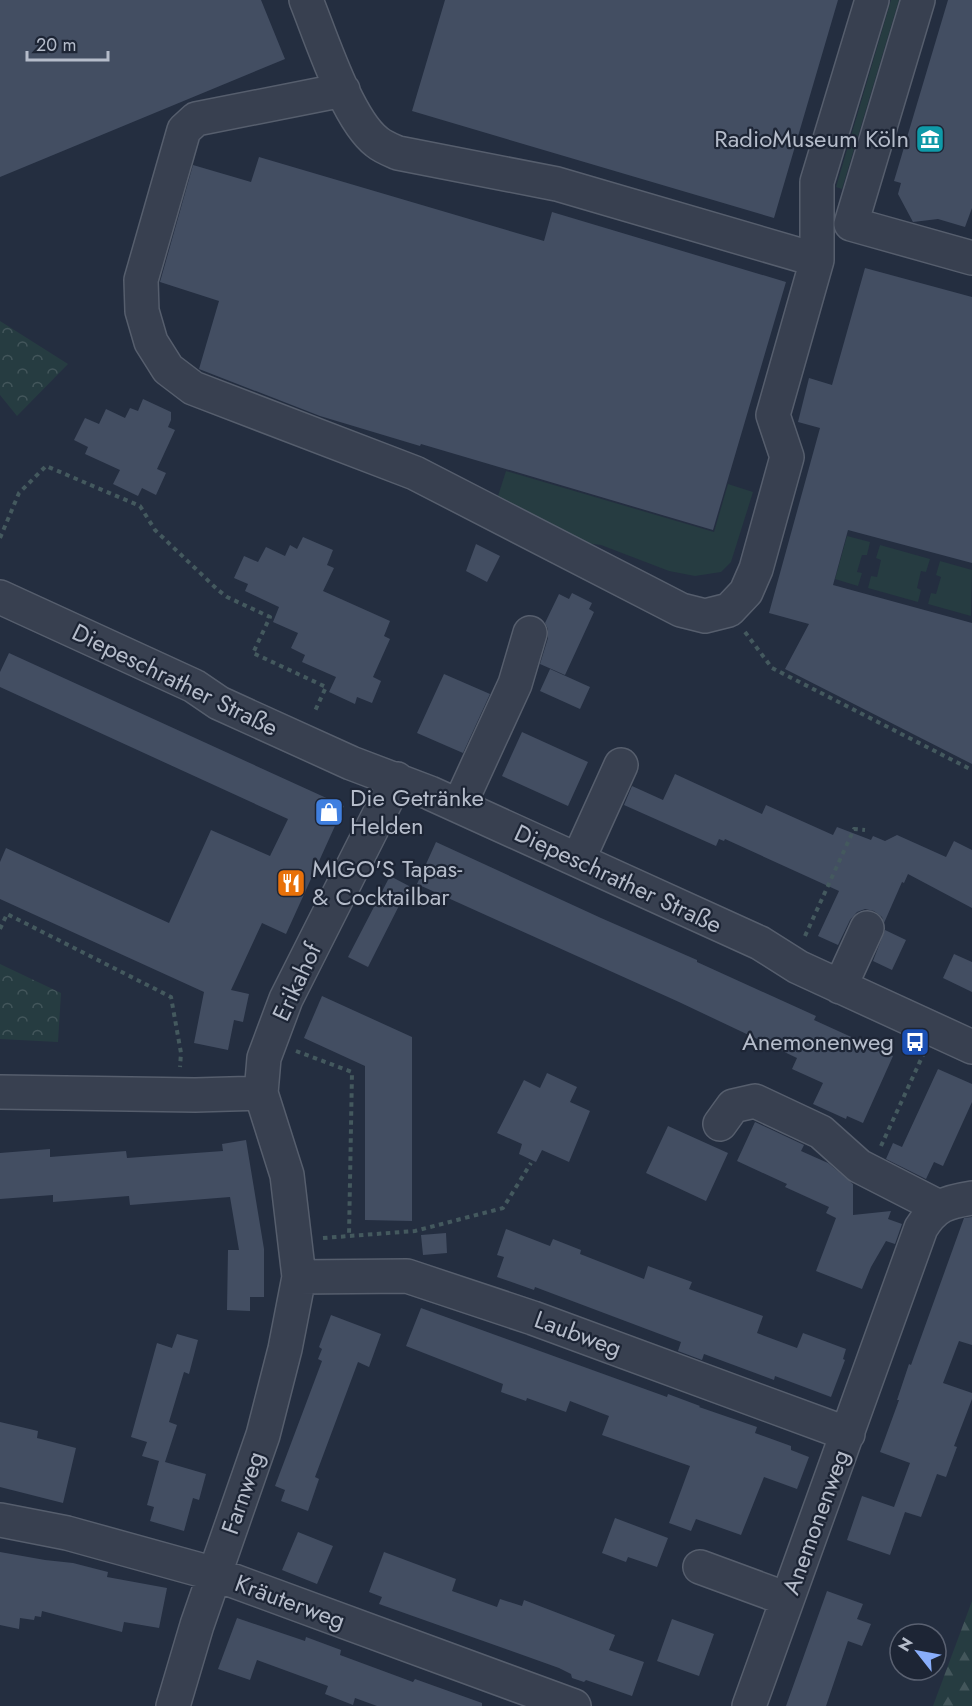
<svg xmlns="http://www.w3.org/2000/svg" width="972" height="1706" font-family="Jost,sans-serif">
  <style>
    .grass { fill: #263c41 }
    .forest { fill: url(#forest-firs) }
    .park { fill: url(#park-crowns) }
    .building { fill: #434e62 }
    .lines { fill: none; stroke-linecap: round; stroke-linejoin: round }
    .minor-casing { stroke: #565e6d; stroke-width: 36 }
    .path { stroke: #44595e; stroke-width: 4; stroke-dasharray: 4.5 4.5; stroke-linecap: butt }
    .minor { stroke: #384050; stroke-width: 33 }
    .labels { text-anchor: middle; stroke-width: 4.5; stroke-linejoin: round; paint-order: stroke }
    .poi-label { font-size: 24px; fill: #b5bcca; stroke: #1d2535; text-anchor: end }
    .street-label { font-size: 24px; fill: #b5bcca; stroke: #1d2535 }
  </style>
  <defs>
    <pattern id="forest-firs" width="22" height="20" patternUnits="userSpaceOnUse" patternTransform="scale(1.5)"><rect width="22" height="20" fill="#263c41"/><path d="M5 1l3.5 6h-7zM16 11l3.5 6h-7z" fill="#43565b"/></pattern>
    <pattern id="park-crowns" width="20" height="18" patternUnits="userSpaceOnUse" patternTransform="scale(1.5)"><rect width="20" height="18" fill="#263c41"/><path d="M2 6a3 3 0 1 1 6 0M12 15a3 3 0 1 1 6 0" fill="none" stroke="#43565b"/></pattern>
  </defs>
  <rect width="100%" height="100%" fill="#242e40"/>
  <!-- grass -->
  <path class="grass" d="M891 0H899L842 189 836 187Z
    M506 471 714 532 728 484 753 492 731 562 721 572 695 576 669 571 601 545 569 541 496 502Z
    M847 536 870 542 867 555H862L857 572 862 573 858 586 835 579Z
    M880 545 930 559 926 572 921 571 917 588 921 590 918 602 868 588 871 576 877 577 881 560 876 558Z
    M940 561 972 570 971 616 928 604 931 593 936 594 941 577 936 575Z"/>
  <!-- forest -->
  <path class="forest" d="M972 1601V1706H933Z"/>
  <!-- park -->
  <path class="park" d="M0 321 68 364 17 416 0 395Z
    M0 964 61 993 58 1042 0 1039Z"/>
  <!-- building -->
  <path class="building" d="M0 0H261L285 59 0 177Z
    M445 0H838L774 218 412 111Z
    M948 0H972V208L965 227 938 219 913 222 898 194 901 183 894 181Z
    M259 157 544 241 552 212 786 282 713 530 421 444 420 446 320 416 199 369 219 301 160 282 193 165 251 182Z
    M865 268 972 297V563L848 530 833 585 972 623V764L785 669 809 624 769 613 820 428 798 422 809 378 832 385Z
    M143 399 171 412V420L168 427 175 430 157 469 166 473 156 495 142 488 138 496 113 484 120 470 85 454 88 447 74 440 85 418 99 424 106 409 125 418 130 408 138 411Z
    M303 537 333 550 327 565 334 568 323 591 390 621 384 636 390 639 373 677 381 681 372 703 357 697 355 704 329 692 336 677 302 662 305 655 291 648 298 633 273 622 279 607 245 591 248 584 234 578 244 556 258 562 266 547 285 556 290 545 297 549Z
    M476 544 500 556 487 582 466 571Z
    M572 593 592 603 589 609 594 612 565 675 540 664 548 638V629L545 623 559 594 569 599Z
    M9 653 344 806 286 934 262 923 231 990 249 994 243 1022 234 1020 228 1050 194 1043 204 992 0 899V862L6 848 169 923 211 830 270 856 288 819 0 687V672Z
    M550 669 590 687 580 709 540 691Z
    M444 674 490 694 463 753 417 733Z
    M522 732 588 762 568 806 502 776Z
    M675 774 762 814 766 805 833 835 837 827 871 840 873 836 885 841 897 835 946 857 954 841 972 850V908L908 874 904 883 902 882 884 923 882 917 874 911 865 909 857 912 850 920 838 945 818 936 839 891 725 839 724 841 719 839 716 846 624 805 632 786 663 800Z
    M436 842 601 918 697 960V962L816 1016 814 1020 893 1056 863 1123 847 1116 846 1119 813 1104 823 1083 792 1069 797 1058 679 1002 417 884Z
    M390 876 409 886 368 967 348 957Z
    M885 930 906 940 892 970 873 961Z
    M954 954 972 962V992L943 978Z
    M322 996 412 1037V1221L365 1220V1066L304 1038Z
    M938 1069 972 1084V1102L943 1166 934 1162 926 1179 886 1159 893 1143 902 1147Z
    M547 1073 577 1087 570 1102 590 1111 569 1162 542 1150 536 1162 519 1154 522 1144 497 1133 524 1080 540 1088Z
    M755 1122 804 1145 801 1151 828 1163 853 1184V1215L891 1211 888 1219 902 1224 895 1244 886 1241 871 1267 862 1289 816 1271 836 1218 826 1213 829 1207 785 1187 787 1184 737 1161Z
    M668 1126 728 1153 706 1201 646 1173Z
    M246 1140 264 1249V1297H250V1311L227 1310 228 1250H239L230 1197 130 1205 129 1196 53 1202V1195L0 1199V1153L50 1149V1157L126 1151 127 1158 223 1151 222 1144Z
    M972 1217V1345L959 1341 943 1383 972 1393V1399L954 1446 957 1447 946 1477 937 1474 921 1517 905 1512 890 1555 847 1540 862 1496 894 1507 910 1463 880 1452 899 1400H897L909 1364 911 1365 964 1218Z
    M506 1229 550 1246 553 1239 581 1250 580 1254 644 1279 648 1266 692 1282 689 1289 763 1316 757 1333 797 1348 803 1333 846 1349 843 1359 845 1360 831 1397 775 1376 774 1380 704 1354 702 1360 678 1351 681 1342 535 1287 534 1290 497 1277 504 1257 497 1255Z
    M446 1233 447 1253 423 1255 421 1235Z
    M421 1308 667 1397 668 1394 700 1406 699 1407 757 1427 755 1433 791 1446V1450L809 1457 797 1489 764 1477 741 1535 696 1519 691 1531 669 1523 690 1466 602 1435 609 1416 570 1401 566 1412 527 1398 526 1401 515 1397 501 1392 503 1384 406 1346Z
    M331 1315 381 1334 369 1367 358 1362 315 1477 319 1479 308 1511 281 1501 285 1490 275 1486 322 1361 318 1359 322 1349 319 1347Z
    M177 1334 198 1340 189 1374 184 1372 169 1422 177 1425 165 1462 206 1474 199 1500 193 1498 184 1531 150 1521 154 1507 147 1505 159 1461 142 1456 147 1442 131 1437 157 1343 172 1348Z
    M0 1422 38 1431 37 1438 76 1448 63 1503 0 1487Z
    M615 1518 668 1538 657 1567 628 1557 626 1562 602 1553Z
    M298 1532 333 1546 317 1584 282 1570Z
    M0 1552 45 1560 73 1563 108 1572 107 1577 167 1588 159 1628 124 1622 122 1632 42 1611 41 1617 35 1616 34 1620 20 1618 19 1629 0 1625Z
    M384 1552 456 1579 452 1591 497 1607 500 1599 522 1606 524 1600 615 1635 609 1650 644 1662 632 1696 586 1680 584 1682 572 1678 571 1674 559 1668 379 1604 382 1597 369 1592Z
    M827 1591 863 1604 857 1619 871 1624 862 1646 848 1641 826 1706H786Z
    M237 1618 305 1641 306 1637 341 1650 340 1655 413 1682 415 1679 482 1703V1706H377L355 1698 353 1705 325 1694 328 1686 257 1660 250 1680 218 1669Z
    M672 1619 714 1634 699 1676 657 1661Z"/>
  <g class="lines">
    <!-- minor casing -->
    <g class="minor-casing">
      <path id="minor" d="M306 0C321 37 347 119 377 142 383 147 391 150 398 153L557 184 817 260
        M918 0 851 224 972 258
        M343 90 196 119 184 130 141 280 142 311 151 342 168 369 193 388 415 473 681 610 705 616 729 610 746 592 756 569 787 457 773 415 817 260V182L872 0
        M0 597 194 686 219 703 351 763 430 793 760 943 798 967 972 1047
        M459 806 515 684 530 633
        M578 860 621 765
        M840 987 867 928
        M0 1092 195 1095 261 1093
        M720 1124 733 1106 755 1101 821 1132 859 1166 939 1207
        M299 1277 407 1276 533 1318 848 1434
        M0 1520 67 1533 215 1574 574 1706
        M700 1567 787 1599
        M173 1706 197 1625 263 1435 285 1349 299 1277 287 1175 261 1093 264 1058 286 999 397 779
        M749 1706 921 1228C935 1205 947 1202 972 1198"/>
    </g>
    <!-- path -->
    <path class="path" d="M0 538 19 493 46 466 140 506 155 530 218 590 227 597 270 617 253 653 326 687 314 713
      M745 632 772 668 972 770
      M0 929 7 914 171 997 181 1053 180 1067
      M805 936 854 829 865 830
      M296 1051 352 1072 349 1236
      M881 1146 923 1055
      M323 1238 415 1231 503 1208 531 1163"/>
    <!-- minor -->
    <use href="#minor" class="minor"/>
  </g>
  <!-- icons -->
  <defs>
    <g id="museum-square" transform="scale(1.5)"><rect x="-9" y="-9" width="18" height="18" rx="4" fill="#0f9aa8" stroke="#1d2535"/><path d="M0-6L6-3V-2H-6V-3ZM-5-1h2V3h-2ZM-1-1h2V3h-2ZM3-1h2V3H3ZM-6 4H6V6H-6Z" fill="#fff"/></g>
    <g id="shop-square" transform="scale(1.5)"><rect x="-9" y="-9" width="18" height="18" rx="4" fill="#3f7fe0" stroke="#1d2535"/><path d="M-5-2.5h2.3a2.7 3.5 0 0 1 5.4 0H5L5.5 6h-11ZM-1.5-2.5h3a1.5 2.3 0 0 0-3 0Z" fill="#fff"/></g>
    <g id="restaurant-square" transform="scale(1.5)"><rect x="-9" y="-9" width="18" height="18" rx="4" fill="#e8710a" stroke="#1d2535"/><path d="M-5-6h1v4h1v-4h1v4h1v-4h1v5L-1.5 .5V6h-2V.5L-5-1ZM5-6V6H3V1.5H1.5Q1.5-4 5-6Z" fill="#fff"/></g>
    <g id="bus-square" transform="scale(1.5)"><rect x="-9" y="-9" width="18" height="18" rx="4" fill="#1a4fb4" stroke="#1d2535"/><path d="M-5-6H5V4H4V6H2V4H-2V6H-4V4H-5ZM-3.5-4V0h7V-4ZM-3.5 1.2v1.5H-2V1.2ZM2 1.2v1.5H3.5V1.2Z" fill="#fff"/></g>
  </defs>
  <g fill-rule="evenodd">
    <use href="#museum-square" x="930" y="139"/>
    <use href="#shop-square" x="329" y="812"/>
    <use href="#restaurant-square" x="291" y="883"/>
    <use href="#bus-square" x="915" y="1042"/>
  </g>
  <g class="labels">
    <!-- poi labels -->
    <g class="poi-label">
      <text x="909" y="147">RadioMuseum Köln</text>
      <text x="350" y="806" text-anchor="start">Die Getränke<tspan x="350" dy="28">Helden</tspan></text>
      <text x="312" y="877" text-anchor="start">MIGO'S Tapas-<tspan x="312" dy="28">&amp; Cocktailbar</tspan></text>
      <text x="894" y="1050">Anemonenweg</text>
    </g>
    <!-- street labels -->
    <g class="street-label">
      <text transform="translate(175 680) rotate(26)" y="8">Diepeschrather Straße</text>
      <text transform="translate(618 879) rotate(25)" y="8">Diepeschrather Straße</text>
      <text transform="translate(297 982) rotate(-65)" y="8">Erikahof</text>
      <text transform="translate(578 1334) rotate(20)" y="8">Laubweg</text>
      <text transform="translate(243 1493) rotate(-71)" y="8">Farnweg</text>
      <text transform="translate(816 1522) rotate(-70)" y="8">Anemonenweg</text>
      <text transform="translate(290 1602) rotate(20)" y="8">Kräuterweg</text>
    </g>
  </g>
  <!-- north arrow -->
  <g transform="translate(918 1652) rotate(301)"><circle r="28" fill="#1d2535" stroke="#5a6171" stroke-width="1.5"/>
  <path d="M0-4.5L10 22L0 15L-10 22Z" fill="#89aefb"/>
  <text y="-9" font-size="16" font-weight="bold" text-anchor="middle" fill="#b5bcca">N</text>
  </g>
  <!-- scale -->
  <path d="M27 51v9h81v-9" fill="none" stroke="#b5bcca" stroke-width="3"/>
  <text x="36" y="51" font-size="18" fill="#b5bcca" stroke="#1d2535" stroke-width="4.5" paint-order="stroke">20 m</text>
</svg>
